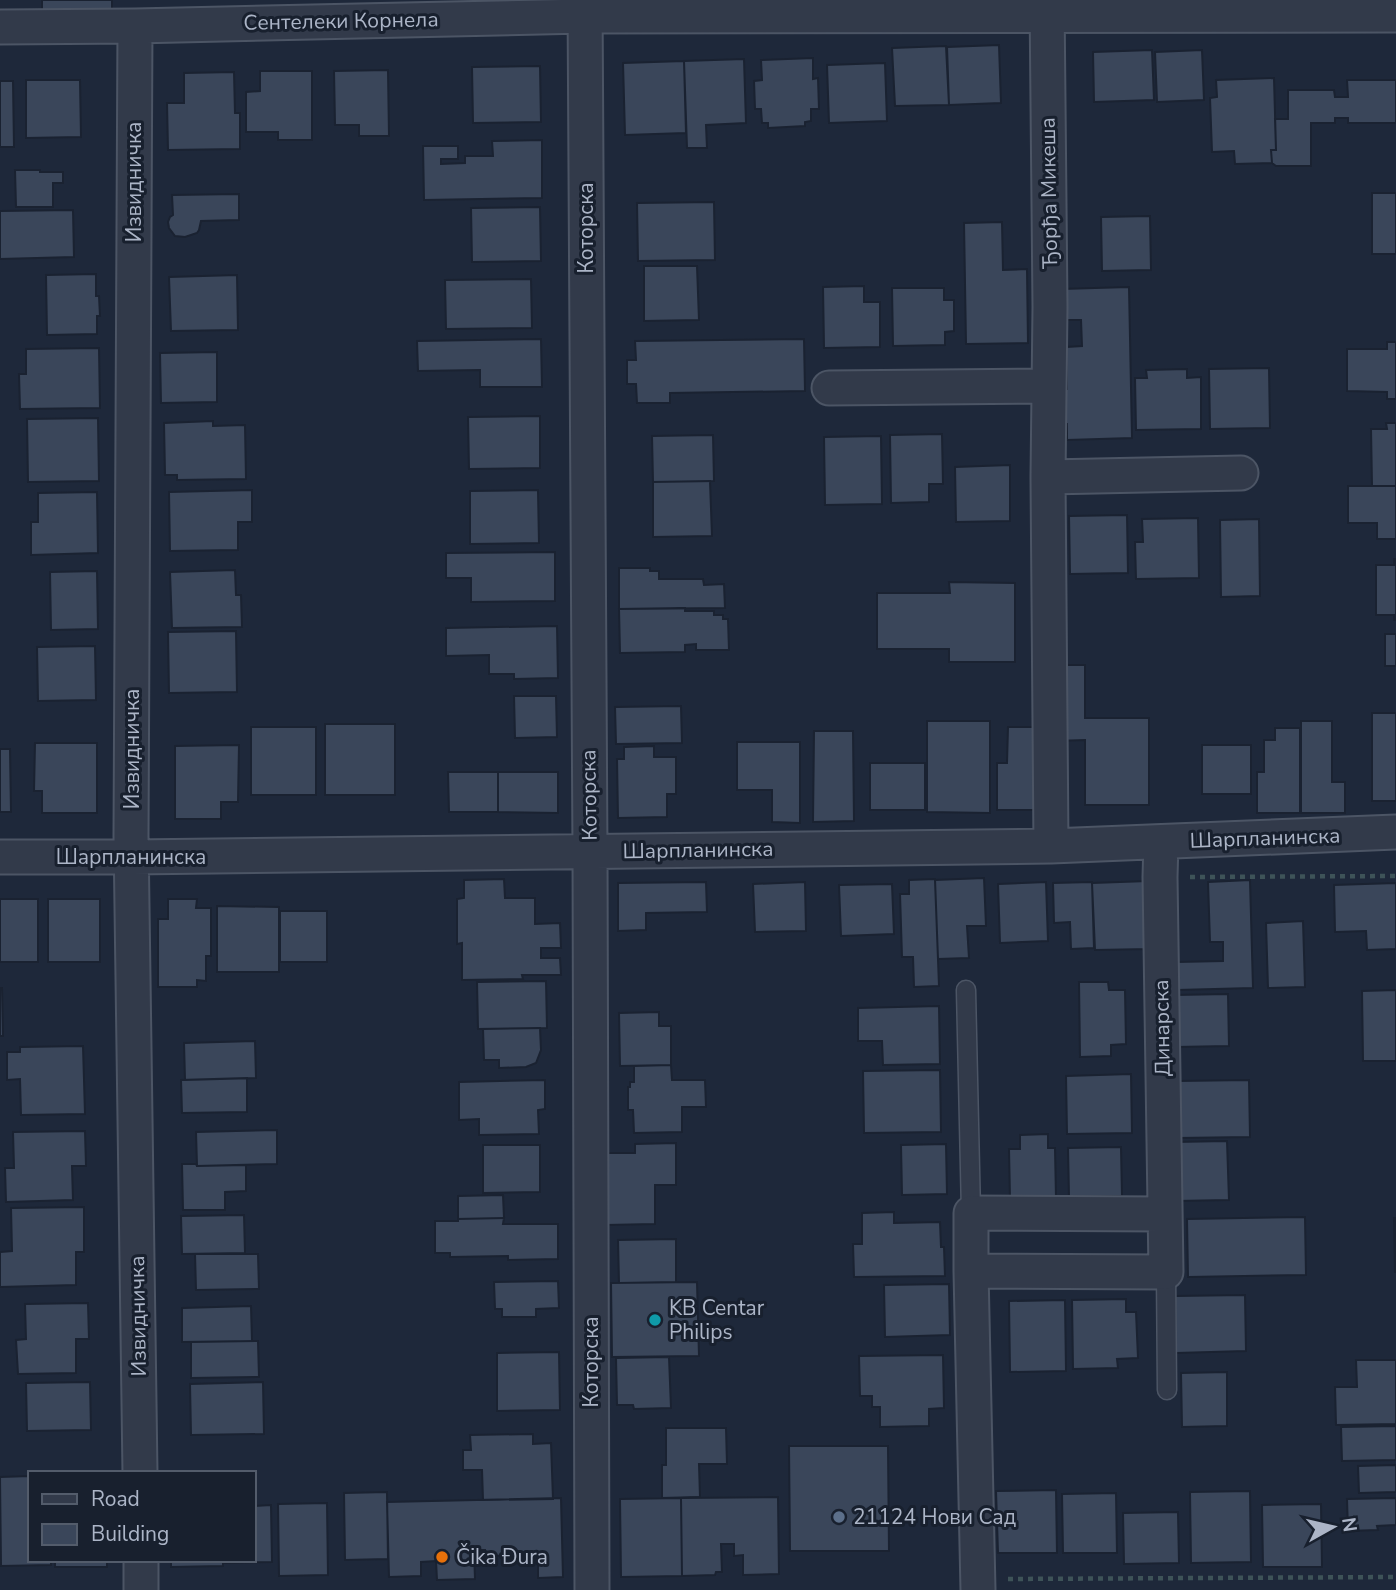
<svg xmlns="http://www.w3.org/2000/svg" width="1396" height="1590" font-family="'Nunito Sans',sans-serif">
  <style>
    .building { fill: #3a465a; stroke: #1a2231; stroke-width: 2 }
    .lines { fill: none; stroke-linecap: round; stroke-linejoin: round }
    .service-casing { stroke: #4c5565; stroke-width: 21 }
    .minor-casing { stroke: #4c5565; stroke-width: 37 }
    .path { stroke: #3e5358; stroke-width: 4.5; stroke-dasharray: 5 5; stroke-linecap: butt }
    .service { stroke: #323a4a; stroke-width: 18 }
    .minor { stroke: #323a4a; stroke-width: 33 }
    .culture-dot { fill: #0f9aa8; stroke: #18202e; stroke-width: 2.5 }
    .service-dot { fill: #5c6f8a; stroke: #18202e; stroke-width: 2.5 }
    .food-dot { fill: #e8710a; stroke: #18202e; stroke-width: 2.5 }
    .labels { text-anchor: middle; stroke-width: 6; stroke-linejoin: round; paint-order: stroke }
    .street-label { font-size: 21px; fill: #acb5c7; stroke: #18202e }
    .poi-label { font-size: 21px; fill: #acb5c7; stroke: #18202e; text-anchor: start }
  </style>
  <rect width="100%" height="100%" fill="#1e283a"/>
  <!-- building -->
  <path class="building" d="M42 0H112V13H42Z
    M999 45 1001 103 949 105 947 47Z
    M946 46 949 105 895 106 892 48Z
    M1152 50 1154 100 1094 102 1093 52Z
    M1202 50 1204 100 1157 102 1155 52Z
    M813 58V79L818 78 819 109H811V121L805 122V126L768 128V123H762L761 109H755L754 81 762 80 761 60Z
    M744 59 746 123 706 125 707 148H687L684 61Z
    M684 61 686 133 625 135 623 63Z
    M885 63 887 121 829 123 827 65Z
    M540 66 541 122 473 123 472 67Z
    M388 70 389 136H359V125H335L334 71Z
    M260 71H312V140H278V132H246V92L260 91Z
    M234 72 235 113H240V149L168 150 167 103H184V73Z
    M1274 78 1276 150H1271L1272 163 1235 164 1234 151 1212 152 1210 98 1217 97 1216 80Z
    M26 80H80L81 137 26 138Z
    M1347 80H1396V123H1348V118H1335V123H1311V166H1276L1272 163 1271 150H1276L1275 119H1288V90H1334L1335 97H1348Z
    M0 81H13L14 147H0Z
    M542 140V198L424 200 423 146H458V159H441V164L465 163V156H493L492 141Z
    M15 170H40V172H63V183H53V207H16Z
    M1372 193H1396V254H1372Z
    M239 194V220L201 221 199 230 197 233 185 237 175 236 169 228 168 222 170 217 173 215 172 195Z
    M714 202 715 260 638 261 637 203Z
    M540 207 541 261 472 262 471 208Z
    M73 210 74 257 0 259V211Z
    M1150 216 1151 270 1102 271 1101 217Z
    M1002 222 1003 270 1027 269 1028 343 966 344 964 223Z
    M644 266H697L699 320 644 321Z
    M96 274V296H99L100 316H97V334L47 335 46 275Z
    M237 275 238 330 171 331 169 277Z
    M531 279 532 328 446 329 445 280Z
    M864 286V302H880V347L824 348 823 287Z
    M1129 287 1132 438 1067 440V424L1056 425 1055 389H1067L1066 347 1082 346 1081 320H1062L1061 289Z
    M892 288H944V300H954V331L945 332V345L893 346Z
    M541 339 542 387H480V370L418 371 417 341Z
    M804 339 805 391 670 393V403H637L636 384H627V360H636L635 341Z
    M1387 342H1396V399H1387V392L1347 391V349H1387Z
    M99 348 100 408 20 409 19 374H26V349Z
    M217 352V402L161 403 160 353Z
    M1269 368 1270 428 1210 429 1209 369Z
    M1187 369V378L1201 377V429L1136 430 1135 378H1147L1146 370Z
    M540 416V468L469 469 468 417Z
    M98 418 99 481 28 482 27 419Z
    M213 421V426L245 425 246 479 177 480V475H165L164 423Z
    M1386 423H1396V486H1372L1371 429H1387Z
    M942 434 943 484H929V502L891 503 890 435Z
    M713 435 714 481 653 482 652 436Z
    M881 436 882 504 825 505 824 437Z
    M1010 465V521L956 522 955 467Z
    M710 481 712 536 653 537V482Z
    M1348 486H1396V539H1377V523H1348Z
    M252 490V522H238V550L170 551 169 492Z
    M538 490 539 543 470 544V491Z
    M97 492 98 553 31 555V522H38V493Z
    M1127 515 1128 573 1070 574 1069 516Z
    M1198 518 1199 578 1136 579 1135 542H1143L1142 519Z
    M1259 519 1260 596 1221 597 1220 520Z
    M555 552V601L471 602V578H446V553Z
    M1394 559H1396V620H1394V615H1376V565H1394Z
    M619 568H650V571H659V579H703L704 585 724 584 725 608 619 609Z
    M235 570 236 595H241L242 627 172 628 170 572Z
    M97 571 98 629 51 630 50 572Z
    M949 582 1015 583V662H949V649H877V593H950Z
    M685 608V611H714V615H723V619H728L729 650H696V644L685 645V652L620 653 619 609Z
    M557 626 558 678 514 679V674H489V655L446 656V628Z
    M236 631 237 692 169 693 168 632Z
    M1385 634H1396V666H1385Z
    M95 646 96 700 38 701 37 647Z
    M1054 665H1085V718H1149V805H1085V740L1054 741Z
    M514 696H556L557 737 515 738Z
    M681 706 682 743 616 744 615 707Z
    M1372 713H1396V801H1372Z
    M927 721H990V813L927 812Z
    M1301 721H1332V782H1345V813H1301Z
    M325 724H395V795H325Z
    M251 727H316V795H251Z
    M1008 727H1040L1045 810H997V763H1007Z
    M1275 728H1300V813H1257V772H1264V740H1275Z
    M814 731H853L854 821 813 822Z
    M737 742H800V823L772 822V790H737Z
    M35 743H97V813H42V791H34Z
    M239 745 238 802H221V819H175V746Z
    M1202 745H1251V794H1202Z
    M654 746V757H676V794H667V817L618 818 617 759H624V747Z
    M0 749H10L11 812H0Z
    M870 763H925V810H870Z
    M448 772H498V812H449Z
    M498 772H558V813L498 812Z
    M984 878 986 926H967L969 958 938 959 935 880Z
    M504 879 505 898H535V924L560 923 561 948H541V958H560L561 975H522L523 979 462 980V943L457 944V899L464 898V880Z
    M935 879 939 986 914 987 913 957H902L900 894H909V880Z
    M1250 880 1253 988 1177 990 1176 962 1223 961V942H1210L1208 882Z
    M1148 881 1150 949 1095 950 1092 883Z
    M706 882 707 912 646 913V930L618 931V883Z
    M805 882 806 931 755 932 753 884Z
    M1046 882 1048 941 1000 943 998 884Z
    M1092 882 1094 948 1071 949 1070 922 1054 923 1053 883Z
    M1396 883V949L1367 950 1366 931 1335 932 1334 885Z
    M892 884 894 934 841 936 839 885Z
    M0 899H38V962H0Z
    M48 899H100V962H48Z
    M168 899H197L196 908H211V956H206V981L197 980V987H158V919H168Z
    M217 906 279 907V972H217Z
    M280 911H327V962H280Z
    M1303 921 1305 987 1268 988 1266 923Z
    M546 981 547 1028 478 1029 477 982Z
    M1079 982H1108L1109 990H1125L1126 1044 1111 1045V1056L1080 1057Z
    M0 988H2L3 1036H0Z
    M1396 990V1061H1363L1362 991Z
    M1228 994 1229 1046 1176 1047 1175 995Z
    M939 1006 940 1064 883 1065 882 1041H858V1008Z
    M659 1012V1026H671V1065L620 1066 619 1013Z
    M540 1028 541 1050 536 1063 526 1067 499 1068V1060H484L483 1029Z
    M255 1041 256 1078 185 1080 184 1043Z
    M83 1046 85 1114 21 1115 20 1079 7 1080V1052H20V1047Z
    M671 1065 672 1080H705L706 1107H682V1132L634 1133 633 1110H628V1087H630V1082H634V1066Z
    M940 1070 941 1132 864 1133 863 1071Z
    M1131 1074 1132 1133 1067 1134 1066 1076Z
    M247 1078V1112L182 1113 181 1080Z
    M545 1080V1109L538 1110 539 1134 479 1135V1119L459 1120V1082Z
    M1249 1080 1250 1137 1178 1138 1177 1081Z
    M277 1130V1164L197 1166 196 1132Z
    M85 1131 86 1166H72L73 1200 6 1202 5 1168H14L13 1132Z
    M1048 1134V1148H1055L1056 1198 1010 1199 1009 1149H1020V1135Z
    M1227 1141 1229 1200 1176 1201 1174 1142Z
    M676 1143V1185H655V1224L606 1225 605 1153H635V1144Z
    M946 1144 947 1194 902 1195 901 1145Z
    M483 1145H540V1192L483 1193Z
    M1121 1147 1122 1196 1069 1197 1068 1148Z
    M182 1164H196L197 1166 246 1165V1191L225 1192V1210H183Z
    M503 1195 504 1218 458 1219V1196Z
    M84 1207V1252H76V1285L0 1287V1252L12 1251 11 1208Z
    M894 1212V1223L940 1222 941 1247H944L945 1276 854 1277 853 1244H862V1213Z
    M244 1215 245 1253 182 1254 181 1216Z
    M1305 1217 1306 1275 1188 1277 1187 1219Z
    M504 1218 503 1224H558V1259L508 1260V1256L450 1257V1253H435V1221H458V1219Z
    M1394 1218H1396V1272H1395Z
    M676 1239V1282L619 1283 618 1240Z
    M195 1254H258L259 1289 196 1290Z
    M558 1281 559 1308 536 1309V1317H502V1309H495L494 1282Z
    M697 1282 699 1356 612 1357 611 1283Z
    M949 1284 950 1335 885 1337 884 1285Z
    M1245 1295 1246 1351 1176 1353 1175 1296Z
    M1126 1299V1312H1136L1138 1358 1117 1359 1118 1368 1073 1369 1072 1300Z
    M1065 1300 1066 1371 1010 1372 1009 1301Z
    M88 1303 89 1339H76V1373L18 1374 16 1340 26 1339 25 1304Z
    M251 1306 252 1341 182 1342V1308Z
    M258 1341 259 1377 191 1378V1342Z
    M559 1352 560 1410 497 1411V1353Z
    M943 1355 944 1408 929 1409V1426L880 1427V1407H872V1396H860L859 1356Z
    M669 1357 671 1408 634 1409 633 1405H617L616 1358Z
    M1356 1360H1396V1424L1336 1425 1335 1387H1357Z
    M1227 1372V1426L1182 1427 1181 1373Z
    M90 1382 91 1430 27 1431 26 1383Z
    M263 1382 264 1434 191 1435 190 1384Z
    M1396 1426V1460L1342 1461 1341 1427Z
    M666 1428H726L727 1464H699L700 1497 662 1498V1465H666Z
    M533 1434V1444L551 1443 553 1499 483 1500 482 1470H463V1450H471L470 1435Z
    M789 1446H888L889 1551H790Z
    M1396 1465V1492L1359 1493 1358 1466Z
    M30 1476V1560H51V1565L1 1566 0 1477Z
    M1056 1490 1057 1553H998L996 1491Z
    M1250 1491 1251 1562 1191 1563 1190 1492Z
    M387 1492 388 1559 345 1560 344 1493Z
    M1116 1493 1117 1553H1063L1062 1494Z
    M778 1497 779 1574 743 1575V1555L734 1556V1544H721L722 1572H716L715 1575 682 1576 681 1498Z
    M561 1498 563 1577 538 1578V1555L485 1556V1550H474L475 1579 437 1580 436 1561 421 1562V1576L389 1577 387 1502Z
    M681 1498 682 1576 621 1577 620 1499Z
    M1396 1498V1525L1377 1526 1378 1530 1348 1531 1347 1499Z
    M327 1503 328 1575 279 1576 278 1504Z
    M1321 1504 1322 1567H1263L1262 1505Z
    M271 1505 272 1562 223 1563V1560H254V1506Z
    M1178 1512 1179 1563 1124 1564 1123 1513Z
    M55 1560H107V1567H55Z
    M171 1560H223V1566L171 1567Z"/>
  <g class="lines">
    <!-- service casing -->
    <g class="service-casing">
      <path id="service" d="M966 990 971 1213
        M1166 1272 1167 1390"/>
    </g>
    <!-- minor casing -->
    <g class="minor-casing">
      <path id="minor" d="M585 0 590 852 592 1590
        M1047 0 1050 307 1048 477 1051 846
        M135 26 131 836 140 1473
        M0 27 135 26 585 16 1396 15
        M829 388 1048 386
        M1048 477 1241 473
        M0 857H132L1051 846 1396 832
        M971 1271V1213L1165 1214
        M141 1560V1590
        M978 1590 971 1271 1166 1272 1160 877 1161 842"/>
    </g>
    <!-- path -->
    <path class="path" d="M1190 877 1396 876
      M1008 1579 1396 1577"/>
    <!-- service -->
    <use href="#service" class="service"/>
    <!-- minor -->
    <use href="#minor" class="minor"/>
  </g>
  <!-- markers -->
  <circle class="culture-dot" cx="655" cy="1320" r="7"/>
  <circle class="service-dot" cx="839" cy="1517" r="7"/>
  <circle class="food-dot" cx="442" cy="1557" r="7"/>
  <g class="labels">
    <!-- street labels -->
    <g class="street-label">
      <text transform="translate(341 21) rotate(-1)" y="7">Сентелеки Корнела</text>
      <text transform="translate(134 182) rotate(-90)" y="7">Извидничка</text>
      <text transform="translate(1049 193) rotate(-91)" y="7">Ђорђа Микеша</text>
      <text transform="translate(586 228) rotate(-90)" y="7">Которска</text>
      <text transform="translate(132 749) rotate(-90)" y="7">Извидничка</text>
      <text transform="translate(589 795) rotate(-91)" y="7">Которска</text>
      <text transform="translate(1265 838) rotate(-2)" y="7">Шарпланинска</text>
      <text transform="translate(698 850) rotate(-1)" y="7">Шарпланинска</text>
      <text x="131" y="864">Шарпланинска</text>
      <text transform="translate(1162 1028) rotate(-91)" y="7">Динарска</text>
      <text transform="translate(138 1316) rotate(-91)" y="7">Извидничка</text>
      <text transform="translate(591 1362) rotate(-90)" y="7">Которска</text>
    </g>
    <!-- poi labels -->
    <g class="poi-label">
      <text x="669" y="1315">KB Centar<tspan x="669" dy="24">Philips</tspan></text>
      <text x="853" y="1524">21124 Нови Сад</text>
      <text x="456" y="1564">Čika Đura</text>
    </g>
  </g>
  <!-- legend -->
  <rect x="28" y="1471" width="228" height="91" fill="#18202e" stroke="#535c6b" stroke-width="2"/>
  <rect x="42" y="1494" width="35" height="10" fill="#323a4a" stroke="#535c6b" stroke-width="2"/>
  <text x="91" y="1506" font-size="21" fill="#acb5c7">Road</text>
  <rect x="42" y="1524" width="35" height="21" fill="#3a465a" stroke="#535c6b" stroke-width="2"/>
  <text x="91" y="1541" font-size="21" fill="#acb5c7">Building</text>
  <!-- north arrow -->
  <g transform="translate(1333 1527) rotate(82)" stroke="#18202e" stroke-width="5" paint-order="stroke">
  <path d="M0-5L12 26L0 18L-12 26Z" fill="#acb5c7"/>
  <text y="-10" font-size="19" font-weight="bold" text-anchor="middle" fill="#acb5c7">N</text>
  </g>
</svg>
